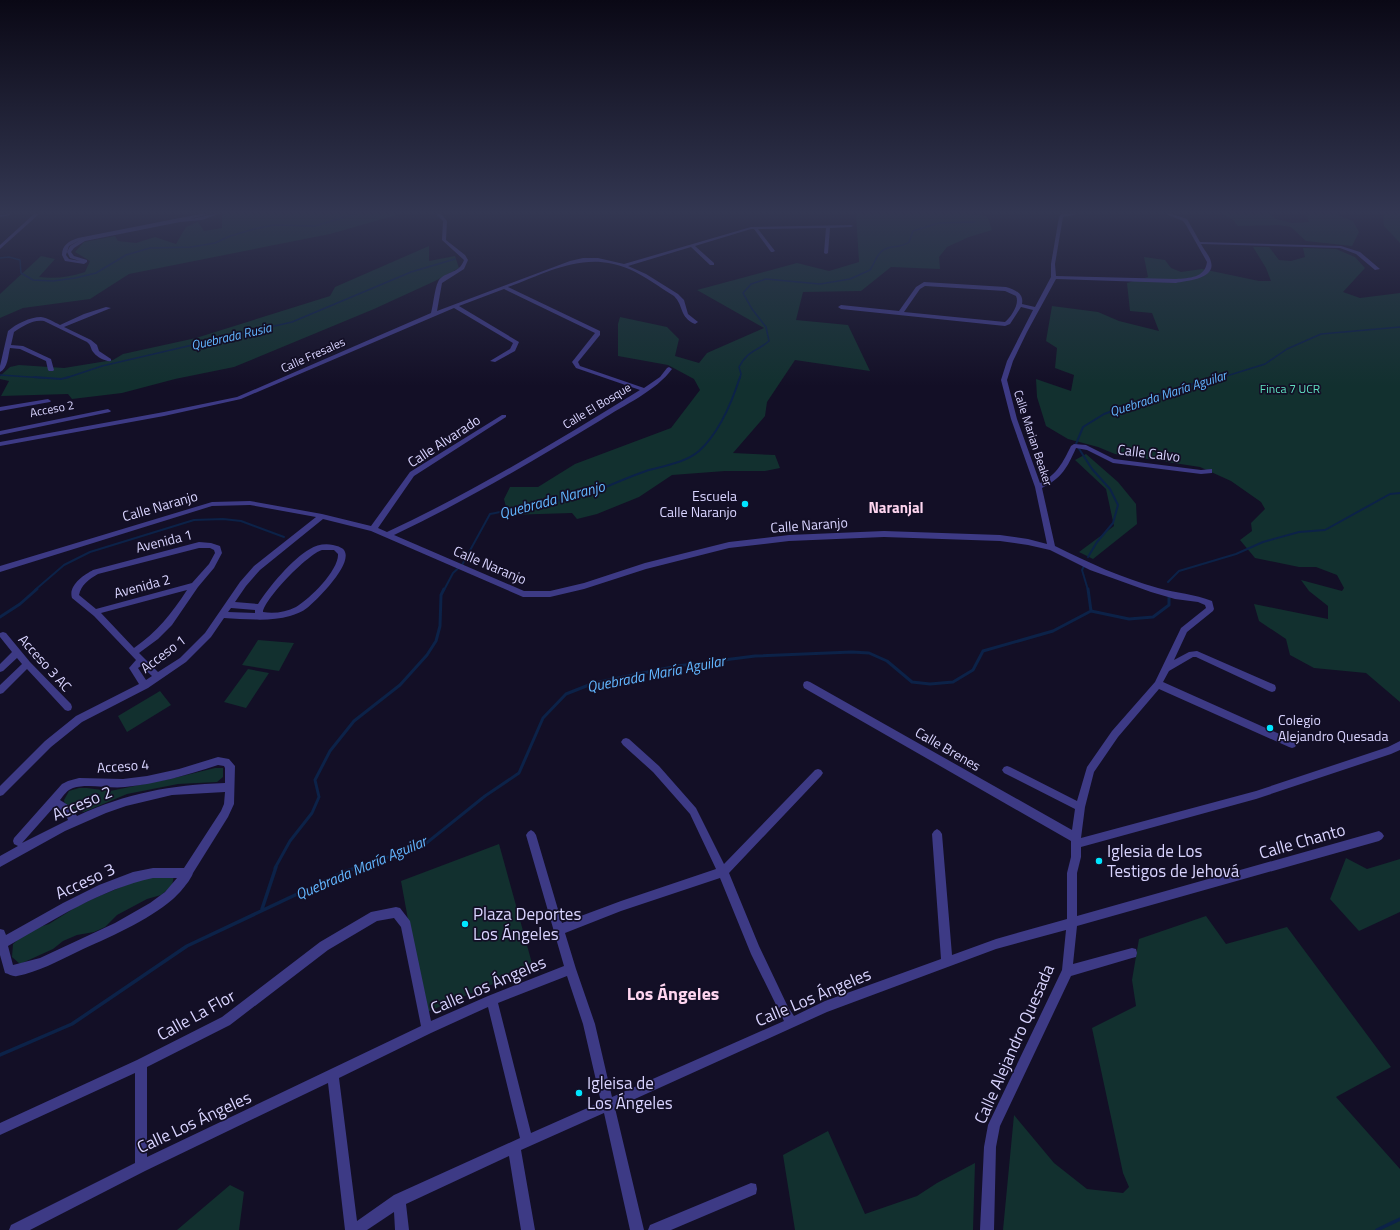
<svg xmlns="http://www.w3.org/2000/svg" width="1400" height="1230" font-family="'Titillium Web',sans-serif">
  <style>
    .green { fill: #12302f }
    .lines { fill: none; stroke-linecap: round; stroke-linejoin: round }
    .stream-far3 { stroke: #0c2248; stroke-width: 1.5 }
    .stream-far2 { stroke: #0c2248; stroke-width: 2 }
    .stream-far1 { stroke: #0c2248; stroke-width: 3 }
    .stream { stroke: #0c2248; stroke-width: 3.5 }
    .street { fill: #3d3a85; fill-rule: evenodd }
    .poi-dot { fill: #00e5ff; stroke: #130f26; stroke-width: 1.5 }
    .labels { text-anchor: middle; stroke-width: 3.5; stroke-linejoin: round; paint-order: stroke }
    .far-street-label { font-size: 12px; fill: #d9d4ff; stroke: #130f26 }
    .far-park-label { font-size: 12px; fill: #5fe0c0; stroke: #130f26 }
    .far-water-label { font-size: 13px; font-style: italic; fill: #62b6ff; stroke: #130f26 }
    .street-label { font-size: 14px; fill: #d9d4ff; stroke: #130f26 }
    .poi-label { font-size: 14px; fill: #d9d4ff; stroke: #130f26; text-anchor: end }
    .water-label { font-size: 15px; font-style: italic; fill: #62b6ff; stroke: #130f26 }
    .neighbourhood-label { font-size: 15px; font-weight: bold; fill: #ffd6f0; stroke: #130f26 }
    .near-street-label { font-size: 17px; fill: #d9d4ff; stroke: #130f26 }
    .near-poi-label { font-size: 17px; fill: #d9d4ff; stroke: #130f26; text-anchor: start }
    .near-neighbourhood-label { font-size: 18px; font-weight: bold; fill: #ffd6f0; stroke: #130f26 }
  </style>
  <rect width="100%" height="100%" fill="#130f26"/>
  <!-- green -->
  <path class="green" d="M226 214H400L330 234 129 274 90 299 23 308 0 318V294L41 256 55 259 39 277C55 279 70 277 85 272L90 261 75 252 84 242 115 236 118 241 136 243 155 237 176 244 186 227 198 222 204 231 222 228V215Z
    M856 214H972L987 216 992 230 969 237 947 247 939 257 940 269 891 267 861 291 803 292 796 320 848 325 870 371 795 360 767 402 765 416 733 453 775 455 780 468 765 471H725L672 475 639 497 597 514 577 519 572 513 508 515 504 499 510 487H538L575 464 671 428 700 390 694 379 668 365 618 356V324L620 317 667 327 679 339 675 356 699 363 707 353 764 328 697 290 797 263 829 271 859 262Z
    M1223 214H1270L1276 219 1292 223 1309 222 1306 214H1335L1353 221 1359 232 1352 246 1306 241 1291 227 1278 225 1238 226 1233 220Z
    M1385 214H1400V243L1384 226 1383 217Z
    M429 246V261L455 256 459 268 435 281 374 309 234 367 175 379 122 393 72 399 68 394 1 396 9 381 0 379V376L10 367 19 365 64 368 113 360 123 354 196 338 330 296 335 287Z
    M1253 247H1269L1279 260 1291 261 1305 257 1303 248 1336 249 1355 257 1365 268 1343 292 1360 298 1400 293V702L1366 673 1314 668 1290 655 1286 639 1259 621 1254 604 1328 619V606L1309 591 1301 580 1342 591 1344 588 1337 575 1316 567H1299L1255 558 1240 540 1252 531 1251 523 1265 509 1261 502 1231 481 1200 467 1115 454 1098 447 1068 439 1046 426 1037 397 1036 379 1071 391 1074 375 1055 368 1057 348 1046 341 1052 306 1098 312 1119 321 1159 331 1152 313 1130 311 1127 283 1148 277 1144 257 1165 260 1171 268 1181 272 1202 269 1259 281H1271L1266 268Z
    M1086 454 1118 482 1136 504 1137 524 1093 559 1079 552 1114 526 1106 489 1075 460Z
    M258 640 294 643 279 671 242 665Z
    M248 669 269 673 246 708 224 702Z
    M160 691 171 705 127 732 118 716Z
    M215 768H223V777L217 782 178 784 127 794 84 812 74 809 65 805 64 800 69 791 79 788H87L110 791 174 778Z
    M499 844 533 967 425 1013 401 881Z
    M1346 858 1367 869 1400 859V912L1359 931 1330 899Z
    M174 875 172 886 161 895 147 899 117 915 105 927 94 932 77 935 63 941 53 949 20 964 12 957 13 944 29 930 49 924 76 907 97 897 141 879Z
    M1206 916 1226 944 1287 927 1391 1067 1336 1097 1400 1169V1230H1003L1014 1115 1054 1163 1087 1189 1123 1193 1129 1187 1123 1173 1092 1028 1136 1006 1132 980 1139 939Z
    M828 1131 865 1214 917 1196 937 1183 975 1163 973 1230H795L783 1155Z
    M230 1185 244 1192 239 1230H177Z"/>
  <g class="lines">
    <!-- stream-far3 -->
    <path class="stream-far3" d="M0 258 9 257 20 260 21 273 33 280 53 281 75 278 96 273 126 255 150 248 191 247 215 243 230 236 254 229 274 225 315 226 355 214
      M0 375 45 378
      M66 378 102 366 292 322 411 272 455 259
      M740 378 741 374 739 367C747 351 756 352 769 341L766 327 752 309 743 293 751 284 766 279 820 284 850 279 870 270C874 265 875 258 880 253 888 244 900 249 909 242L913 231 939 223 975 222
      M1220 378 1265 364 1287 349 1321 334 1400 327"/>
    <!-- stream-far2 -->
    <path class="stream-far2" d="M34 377 61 379 69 377
      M1088 557 1097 542 1113 523 1118 505 1110 489 1092 469 1076 444 1083 427 1104 414 1184 386 1224 377
      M1084 566 1082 570 1088 590
      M1168 582 1179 571 1236 554 1263 542 1299 532 1325 530 1390 494 1400 493
      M35 590 64 565 90 552 194 520 223 519 241 521 284 537
      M444 590 453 573 462 565 490 514C522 507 554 503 586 494 606 488 625 478 646 471 663 466 685 463 699 451 720 432 732 402 740 377"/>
    <!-- stream-far1 -->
    <path class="stream-far1" d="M1091 611 1129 619 1153 617 1169 605V594
      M0 617 20 604 37 589
      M275 868 290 841 312 813 319 797 315 780 330 751 354 721 400 685 427 655 436 641 440 626 441 595 444 589
      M356 868 424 845 485 796 519 773 543 718 566 694 594 683 677 666 755 656 852 652 869 653 887 661 912 682 930 684 953 682 973 670 983 651 1053 631 1091 611 1088 589"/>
    <!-- stream -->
    <path class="stream" d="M262 909 276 867
      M0 1055 72 1024 187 946 344 872 359 867
      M1377 1230 1400 1219"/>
    <!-- street -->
    <path class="street" d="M10 214V215L0 217V215Z
      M34 214H39L0 249V245Z
      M200 214H209L190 219C199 218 209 214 218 214L202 220 180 222 85 241 74 248 71 252 74 256 87 260V262L84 264 65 261 62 255C62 245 69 241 78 238ZM80 240 70 246 67 252 69 246ZM67 252 70 258 80 261 69 259 66 255Z
      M436 214H441L447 221 446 240 465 255 468 260 464 269 442 283 437 311 570 261 583 258H598L624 264 751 227 851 225 853 226 851 227 830 228 828 253 826 254 824 253 826 228 758 229 775 251 773 252H771L754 229H751L695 246 714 263V265H710L691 247 628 266 646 274 678 294 684 300 688 314 698 322 695 324C679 317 684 306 674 296 659 287 645 276 629 269 585 250 549 272 508 287L600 331V335L578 362 580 366 644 388 660 377 667 368 669 367 672 369C656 391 624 405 601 420 533 461 466 501 394 535L524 591H550L584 583 645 563 729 542 789 535 884 531 1000 535 1028 539 1047 544 1035 487 1011 419 1001 380 1007 361 1033 310 1021 307 1010 324 1005 326 841 309 838 307 841 305 899 311 916 287 924 282 1006 287C1015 290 1024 293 1022 304L1035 307 1051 277V264L1059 217 1061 214H1078L1063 217 1055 264 1056 276 1176 279C1189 278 1205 278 1207 262L1186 225 1183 221 1166 214H1172L1187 219 1200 242 1341 246 1360 252 1380 269 1375 270 1356 254 1340 248 1201 244C1204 250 1210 256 1211 262 1216 279 1186 281 1176 283L1056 279 1027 332 1013 361 1007 380 1017 419 1040 483C1057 475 1063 462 1071 446L1074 444 1086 445 1114 459 1201 470 1212 469V473L1201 474 1113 463 1087 450 1076 448C1067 468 1062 478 1042 488L1055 546C1089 563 1122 578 1158 588 1176 593 1195 594 1212 601L1214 609 1213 611 1187 632 1174 660 1189 652 1197 651 1275 685 1276 688 1275 691 1272 692 1269 691 1196 657H1193L1169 671 1163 682 1295 741 1297 744 1295 747 1292 748 1289 747 1159 689 1118 737 1094 772 1085 807 1081 838 1256 791 1388 747 1400 741V750L1391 754 1256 799 1081 847V857L1077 873V916L1379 831 1382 833 1384 836 1382 839 1379 841 1077 926 1073 964 1132 948 1136 949 1137 953 1136 957 1132 958 1071 976 1000 1126 996 1147 994 1230H980L984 1147 988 1125 1062 970 1066 930 996 949 827 1012 615 1108 644 1230H630L604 1113 521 1150 535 1230H521L509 1156 406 1204 409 1230H395L394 1212 367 1230H345L328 1083 145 1171 30 1230H9L11 1225 135 1163V1073L0 1135V1123L137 1060 222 1017 320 942 371 912 396 907 400 908 410 921 431 1021 488 996 564 966 526 835 528 832 531 830 534 832 536 835 562 923 621 901 716 869 690 814 653 772 623 745 621 742 623 739 626 738 629 739 659 766 696 808 724 864 815 770 818 769 821 770 823 773 821 776 729 873 759 946 788 1007 794 1016 825 1001 941 959 932 834 934 831 937 829 940 831 942 834 952 955 996 939 1067 919V873L1071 857V841L804 688 803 685 804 682 807 681 810 682 1072 830 1075 809 1004 773 1002 770 1004 767 1007 766 1010 767 1077 801 1087 767 1112 731 1155 682 1181 628 1206 608 1205 605 1198 602 1175 599 1151 592 1090 570 1050 550 1028 545 1000 541 884 537 789 541 729 548 646 569 584 589 550 597H523L371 531 323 519 260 570 246 586 235 602 258 604C269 587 292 559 310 549 316 545 325 543 333 545 338 546 344 548 345 552 351 566 317 600 307 608 302 612 296 614 290 616 270 622 245 619 224 618L211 637 186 662 148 688 82 722 51 747 3 795 0 796V786L45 741 76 716 139 684 129 668 136 660 94 616 72 598C68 585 84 575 93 570L199 542 211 543 220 546 222 553 214 568 198 587 172 625 158 639 139 653 158 672 180 658 205 633 240 582 254 566 316 517 250 505 212 506 0 572V566L212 502 250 501 322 514 371 526 410 472 502 415H506V417L414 476 378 528 387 532C475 491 557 441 640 390L576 368 572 362 595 333 504 289 459 306 519 342 515 351 495 362 490 361 510 349 513 343 454 308 241 399 164 416 0 446V442L164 412 237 397 431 313C433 306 435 287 438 282 443 271 459 275 464 260L442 240 443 221ZM925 286 1005 291 1016 296C1020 304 1011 317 1005 322L904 312 920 289ZM199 548H210L214 550 215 553 209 564 192 583 96 609 79 595C81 585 89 579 98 574ZM322 550H334L338 554C339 570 310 599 296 607 286 612 274 614 263 612 265 598 308 554 322 550ZM187 590C172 613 157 632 134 648L101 613ZM231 608 255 610V613L228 612ZM141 666 152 676 146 680 138 668ZM720 878 751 954 784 1021 612 1097 595 1024 576 969 565 933 621 911ZM394 918 401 927 421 1026 147 1157V1067L230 1025 328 950 377 921ZM567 976 583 1024 601 1102 531 1133 498 1003ZM488 1007 520 1138 394 1195 357 1221 339 1078 431 1033Z
      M106 307 111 308 64 327 91 340 97 345 99 351 111 359V361C106 362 97 357 94 353 90 349 92 346 87 342L44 321C33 319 23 326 14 332L11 345 23 346 51 359 54 370 53 371H49L48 370 46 361 20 349 10 348C8 356 8 368 0 372V366L8 331C16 324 30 317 41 317 48 318 54 322 60 325L84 314Z
      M48 399 51 401 50 402 0 411V407Z
      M108 409 111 411 110 412 0 435V431Z
      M3 632 6 633 30 662 71 704 72 707 71 710 68 711 65 710 27 669 3 693 0 694V685L22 664 17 658 3 671 0 672V664L12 652 0 637V633Z
      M218 757 229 759 235 766 234 804 228 817 193 873C191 880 179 894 173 899 148 921 107 938 77 952 58 961 38 972 17 976 13 977 9 974 5 973L0 955V929L4 930 6 935 63 903 99 885 133 872 153 868H184L221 811 224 804 225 792 172 795 126 806 106 813 65 831 0 867V856L18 846 14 844 13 841 14 838 62 784 68 781 79 778 123 779 147 776 179 769ZM218 765 224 766 225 768V783C170 785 127 793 77 816L71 807 60 800C64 795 67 790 73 788 88 783 109 789 125 787 157 784 187 775 218 765ZM54 807 65 813 68 820 22 843ZM153 878H177L165 892 150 903 115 923 40 958 13 965 8 946C54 920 101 889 153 878Z
      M751 1183 756 1184 757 1189 756 1194 671 1230H648L650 1225Z"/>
  </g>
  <!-- sky -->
  <linearGradient id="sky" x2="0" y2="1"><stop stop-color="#0a0815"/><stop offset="0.55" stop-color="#333752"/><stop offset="1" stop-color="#333752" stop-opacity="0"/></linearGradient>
  <rect width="1400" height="386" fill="url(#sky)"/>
  <!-- markers -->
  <g class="poi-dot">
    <circle cx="745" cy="504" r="4"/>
    <circle cx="1270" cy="728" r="4"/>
    <circle cx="1099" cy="861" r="4"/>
    <circle cx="465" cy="924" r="4"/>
    <circle cx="579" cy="1093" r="4"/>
  </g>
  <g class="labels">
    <!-- far-street labels -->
    <g class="far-street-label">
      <text transform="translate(313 355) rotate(-24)" y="4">Calle Fresales</text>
      <text transform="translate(597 406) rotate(-31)" y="4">Calle El Bosque</text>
      <text transform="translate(52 409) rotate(-11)" y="4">Acceso 2</text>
      <text transform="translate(1033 438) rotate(72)" y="4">Calle Marian Beaker</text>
    </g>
    <!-- far-park labels -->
    <g class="far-park-label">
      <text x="1290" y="393">Finca 7 UCR</text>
    </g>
    <!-- far-water labels -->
    <g class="far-water-label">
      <text transform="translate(231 336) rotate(-13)" y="5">Quebrada Rusia</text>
      <text transform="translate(1168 393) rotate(-18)" y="5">Quebrada María Aguilar</text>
    </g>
    <!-- street labels -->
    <g class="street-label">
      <text transform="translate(444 441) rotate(-33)" y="5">Calle Alvarado</text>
      <text transform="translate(1149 453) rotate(7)" y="5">Calle Calvo</text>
      <text transform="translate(160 506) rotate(-16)" y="5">Calle Naranjo</text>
      <text transform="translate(809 525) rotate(-4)" y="5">Calle Naranjo</text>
      <text transform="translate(164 541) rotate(-14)" y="5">Avenida 1</text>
      <text transform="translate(490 565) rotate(23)" y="5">Calle Naranjo</text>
      <text transform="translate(142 586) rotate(-15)" y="5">Avenida 2</text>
      <text transform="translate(163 654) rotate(-37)" y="5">Acceso 1</text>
      <text transform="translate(45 663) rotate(48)" y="5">Acceso 3 AC</text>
      <text transform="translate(948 749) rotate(30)" y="5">Calle Brenes</text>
      <text transform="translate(123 766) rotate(-4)" y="5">Acceso 4</text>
    </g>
    <!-- poi labels -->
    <g class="poi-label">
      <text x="737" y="501">Escuela<tspan x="737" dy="16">Calle Naranjo</tspan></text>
      <text x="1278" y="725" text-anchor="start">Colegio<tspan x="1278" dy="16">Alejandro Quesada</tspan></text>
    </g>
    <!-- water labels -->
    <g class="water-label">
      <text transform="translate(552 500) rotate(-15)" y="5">Quebrada Naranjo</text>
      <text transform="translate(656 674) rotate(-11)" y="5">Quebrada María Aguilar</text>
      <text transform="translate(361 868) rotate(-23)" y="5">Quebrada María Aguilar</text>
    </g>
    <!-- neighbourhood labels -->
    <g class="neighbourhood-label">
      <text x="896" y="513">Naranjal</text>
    </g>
    <!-- near-street labels -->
    <g class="near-street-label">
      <text transform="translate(82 803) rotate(-23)" y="6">Acceso 2</text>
      <text transform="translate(1302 841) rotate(-16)" y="6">Calle Chanto</text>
      <text transform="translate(85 881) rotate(-25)" y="6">Acceso 3</text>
      <text transform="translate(488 985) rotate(-23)" y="6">Calle Los Ángeles</text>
      <text transform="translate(813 997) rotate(-23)" y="6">Calle Los Ángeles</text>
      <text transform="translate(196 1015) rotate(-29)" y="6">Calle La Flor</text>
      <text transform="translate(1014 1044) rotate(-66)" y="6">Calle Alejandro Quesada</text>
      <text transform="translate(194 1122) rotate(-25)" y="6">Calle Los Ángeles</text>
    </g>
    <!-- near-poi labels -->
    <g class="near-poi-label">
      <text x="1107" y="857">Iglesia de Los<tspan x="1107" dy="20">Testigos de Jehová</tspan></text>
      <text x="473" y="920">Plaza Deportes<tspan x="473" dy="20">Los Ángeles</tspan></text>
      <text x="587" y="1089">Igleisa de<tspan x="587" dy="20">Los Ángeles</tspan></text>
    </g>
    <!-- near-neighbourhood labels -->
    <g class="near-neighbourhood-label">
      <text x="673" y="1000">Los Ángeles</text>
    </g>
  </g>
</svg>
